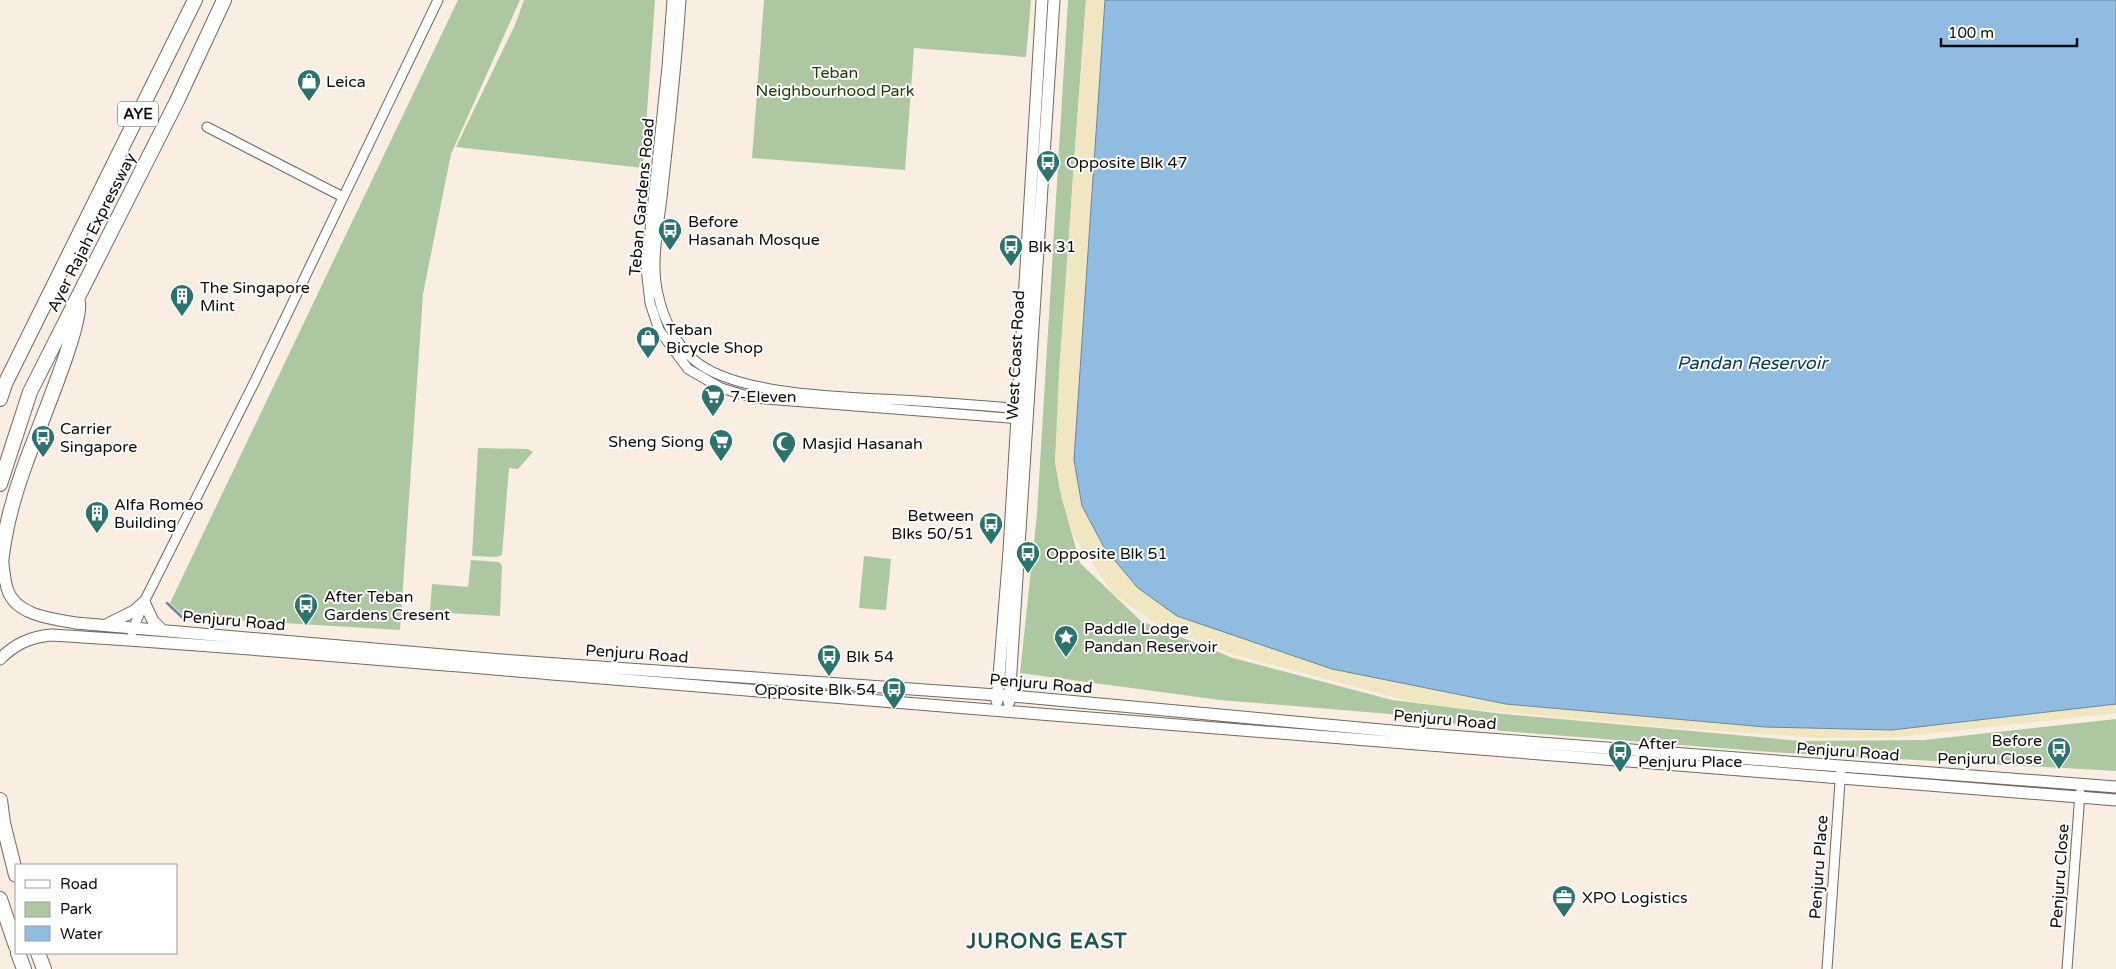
<svg xmlns="http://www.w3.org/2000/svg" width="2116" height="969" font-family="'Varela Round',sans-serif">
  <style>
    .green { fill: #adc8a0 }
    .sand { fill: #f0e6c1 }
    .water { fill: #90bce1; stroke: #6987a0 }
    .lines { fill: none; stroke-linecap: round; stroke-linejoin: round }
    .stream { stroke: #6987a0; stroke-width: 2.5 }
    .minor-casing { stroke: #74695f; stroke-width: 11 }
    .major-casing { stroke: #74695f; stroke-width: 13 }
    .highway-casing { stroke: #74695f; stroke-width: 16 }
    .minor { stroke: #fff; stroke-width: 9 }
    .major { stroke: #fff; stroke-width: 11 }
    .highway { stroke: #fff; stroke-width: 14 }
    .labels { text-anchor: middle; stroke-width: 4; stroke-linejoin: round; paint-order: stroke }
    .shield { fill: #fff; stroke: #575452; stroke-width: 1 }
    .shield-label { font-size: 15px; font-weight: bold; fill: #0f0b08 }
    .park-label { font-size: 16px; fill: #203d0d; stroke: #fff }
    .poi-label { font-size: 16px; fill: #0f0b08; stroke: #fff; text-anchor: start }
    .street-label { font-size: 16px; fill: #0f0b08; stroke: #fff }
    .water-label { font-size: 18px; font-style: italic; fill: #033a5d; stroke: #fff }
    .district-label { font-size: 21px; font-weight: bold; letter-spacing: 1px; fill: #1c5753; stroke: #fff }
  </style>
  <rect width="100%" height="100%" fill="#faede2"/>
  <!-- green -->
  <path class="green" d="M458 0H520L451 154 423 294 400 630 185 617 170 603Z
    M524 0H655L643 168 456 147 515 25Z
    M764 0H1031L1026 57 914 48 905 170 752 158Z
    M1068 0H1086L1073 175 1055 462 1061 495 1080 563 1141 621 1233 658 1392 700 1504 714 1801 741 1924 740 2116 719V771L1771 752 1503 731 1390 714 1220 700 1020 673 1037 514Z
    M478 448 528 449 533 452 518 469 509 468 502 555 497 557 472 556Z
    M864 556 891 559 886 610 859 608Z
    M471 560 499 562 502 566 500 616 430 612 432 584 468 587Z"/>
  <!-- sand -->
  <path class="sand" d="M1086 0H1105L1074 460 1332 669 1506 704 1765 727 1892 730 2116 704V713L1889 738H1820L1663 727 1450 707 1408 701 1231 654 1157 624 1113 594 1073 535 1061 495 1055 462 1059 371Z"/>
  <!-- water -->
  <path class="water" d="M1105 0H2116V704L1892 730 1765 727 1506 704 1332 669 1177 616 1138 588 1105 549 1082 506 1074 460Z"/>
  <g class="lines">
    <!-- stream -->
    <path class="stream" d="M167 603 185 620"/>
    <!-- minor casing -->
    <g class="minor-casing">
      <path id="minor" d="M672 0 667 67 646 268 650 303 659 330 688 369 721 388 754 398 1022 419
        M681 0C677 63 670 126 663 188 660 222 650 260 658 294 663 318 675 343 693 359 736 398 860 397 917 401 952 403 987 406 1023 409
        M207 127 343 197
        M132 632 144 602 256 379 438 0
        M1827 969 1841 767
        M2067 969 2080 793"/>
    </g>
    <!-- major casing -->
    <g class="major-casing">
      <path id="major" d="M3 564C4 573 5 583 8 591 17 616 54 619 76 623L501 660 1024 697 1436 735 2116 787
        M108 624 134 611 144 602 153 621 162 630
        M0 659C15 644 30 637 51 635 235 646 418 663 601 678 1106 719 1611 762 2116 800
        M997 701 1009 551 1042 0
        M1009 702 1054 0"/>
    </g>
    <!-- highway casing -->
    <g class="highway-casing">
      <path id="highway" d="M0 399 5 384 195 0
        M0 484 30 392 177 101 224 0
        M0 573C3 537 12 500 25 465 35 436 82 326 78 303
        M0 800 3 823 16 875
        M0 899 16 946
        M18 953 24 969
        M38 953 44 969"/>
    </g>
    <!-- minor -->
    <use href="#minor" class="minor"/>
    <!-- major -->
    <use href="#major" class="major"/>
    <!-- highway -->
    <use href="#highway" class="highway"/>
  </g>
  <!-- icons -->
  <defs>
    <g id="shop-pin" transform="scale(1.25)"><path d="M0 17L-7.5 6A9.5 9.5 0 1 1 7.5 6Z" fill="#2a736e" stroke="#fff"/><path d="M-5-2.5h2.3a2.7 3.5 0 0 1 5.4 0H5L5.5 6h-11ZM-1.5-2.5h3a1.5 2.3 0 0 0-3 0Z" fill="#fff"/></g>
    <g id="bus-pin" transform="scale(1.25)"><path d="M0 17L-7.5 6A9.5 9.5 0 1 1 7.5 6Z" fill="#2a736e" stroke="#fff"/><path d="M-5-6H5V4H4V6H2V4H-2V6H-4V4H-5ZM-3.5-4V0h7V-4ZM-3.5 1.2v1.5H-2V1.2ZM2 1.2v1.5H3.5V1.2Z" fill="#fff"/></g>
    <g id="building-pin" transform="scale(1.25)"><path d="M0 17L-7.5 6A9.5 9.5 0 1 1 7.5 6Z" fill="#2a736e" stroke="#fff"/><path d="M-4-6H4V6H1V3H-1V6H-4ZM-2.5-4.3h1.7v1.8h-1.7ZM.8-4.3h1.7v1.8H.8ZM-2.5-1h1.7V.8h-1.7ZM.8-1h1.7V.8H.8Z" fill="#fff"/></g>
    <g id="supermarket-pin" transform="scale(1.25)"><path d="M0 17L-7.5 6A9.5 9.5 0 1 1 7.5 6Z" fill="#2a736e" stroke="#fff"/><path d="M-6-5.5h2.5l.6 2H6L4.5 2H-2.5L-4.4-4H-6ZM-1.5 3.2a1.3 1.3 0 1 0 .1 0ZM3 3.2a1.3 1.3 0 1 0 .1 0Z" fill="#fff"/></g>
    <g id="mosque-pin" transform="scale(1.25)"><path d="M0 17L-7.5 6A9.5 9.5 0 1 1 7.5 6Z" fill="#2a736e" stroke="#fff"/><path d="M3.5-4.9A6 6 0 1 0 3.5 4.9A5 5 0 1 1 3.5-4.9Z" fill="#fff"/></g>
    <g id="sight-pin" transform="scale(1.25)"><path d="M0 17L-7.5 6A9.5 9.5 0 1 1 7.5 6Z" fill="#2a736e" stroke="#fff"/><path d="M0-6L1.8-2.2L6-1.7L2.9 1.2L3.7 5.4L0 3.3L-3.7 5.4L-2.9 1.2L-6-1.7L-1.8-2.2Z" fill="#fff"/></g>
    <g id="office-pin" transform="scale(1.25)"><path d="M0 17L-7.5 6A9.5 9.5 0 1 1 7.5 6Z" fill="#2a736e" stroke="#fff"/><path d="M-6-3h4V-5.5h4V-3h4V5H-6ZM-1-4.5V-3h2v-1.5ZM-6 0V1H6V0Z" fill="#fff"/></g>
  </defs>
  <g fill-rule="evenodd">
    <use href="#shop-pin" x="309" y="81"/>
    <use href="#bus-pin" x="1048" y="162"/>
    <use href="#bus-pin" x="670" y="230"/>
    <use href="#bus-pin" x="1011" y="246"/>
    <use href="#building-pin" x="182" y="296"/>
    <use href="#shop-pin" x="648" y="338"/>
    <use href="#supermarket-pin" x="713" y="396"/>
    <use href="#bus-pin" x="43" y="437"/>
    <use href="#supermarket-pin" x="721" y="441"/>
    <use href="#mosque-pin" x="784" y="443"/>
    <use href="#building-pin" x="97" y="513"/>
    <use href="#bus-pin" x="991" y="524"/>
    <use href="#bus-pin" x="1028" y="553"/>
    <use href="#bus-pin" x="306" y="605"/>
    <use href="#sight-pin" x="1066" y="637"/>
    <use href="#bus-pin" x="829" y="656"/>
    <use href="#bus-pin" x="894" y="689"/>
    <use href="#bus-pin" x="2059" y="749"/>
    <use href="#bus-pin" x="1620" y="752"/>
    <use href="#office-pin" x="1564" y="897"/>
  </g>
  <g class="labels">
    <!-- shield labels -->
    <rect class="shield" x="118" y="101.5" width="40" height="25" rx="4"/>
    <g class="shield-label">
      <text x="138" y="119">AYE</text>
    </g>
    <!-- park labels -->
    <g class="park-label">
      <text x="835" y="78">Teban<tspan x="835" dy="18">Neighbourhood Park</tspan></text>
    </g>
    <!-- poi labels -->
    <g class="poi-label">
      <text x="326" y="87">Leica</text>
      <text x="1066" y="168">Opposite Blk 47</text>
      <text x="688" y="227">Before<tspan x="688" dy="18">Hasanah Mosque</tspan></text>
      <text x="1028" y="252">Blk 31</text>
      <text x="200" y="293">The Singapore<tspan x="200" dy="18">Mint</tspan></text>
      <text x="666" y="335">Teban<tspan x="666" dy="18">Bicycle Shop</tspan></text>
      <text x="730" y="402">7-Eleven</text>
      <text x="60" y="434">Carrier<tspan x="60" dy="18">Singapore</tspan></text>
      <text x="704" y="447" text-anchor="end">Sheng Siong</text>
      <text x="802" y="449">Masjid Hasanah</text>
      <text x="114" y="510">Alfa Romeo<tspan x="114" dy="18">Building</tspan></text>
      <text x="974" y="521" text-anchor="end">Between<tspan x="974" dy="18">Blks 50/51</tspan></text>
      <text x="1046" y="559">Opposite Blk 51</text>
      <text x="324" y="602">After Teban<tspan x="324" dy="18">Gardens Cresent</tspan></text>
      <text x="1084" y="634">Paddle Lodge<tspan x="1084" dy="18">Pandan Reservoir</tspan></text>
      <text x="846" y="662">Blk 54</text>
      <text x="876" y="695" text-anchor="end">Opposite Blk 54</text>
      <text x="2042" y="746" text-anchor="end">Before<tspan x="2042" dy="18">Penjuru Close</tspan></text>
      <text x="1638" y="749">After<tspan x="1638" dy="18">Penjuru Place</tspan></text>
      <text x="1582" y="903">XPO Logistics</text>
    </g>
    <!-- street labels -->
    <g class="street-label">
      <text transform="translate(641 197) rotate(-85)" y="6">Teban Gardens Road</text>
      <text transform="translate(91 232) rotate(-63)" y="6">Ayer Rajah Expressway</text>
      <text transform="translate(1015 355) rotate(-87)" y="6">West Coast Road</text>
      <text transform="translate(234 620) rotate(5)" y="6">Penjuru Road</text>
      <text transform="translate(637 653) rotate(4)" y="6">Penjuru Road</text>
      <text transform="translate(1041 683) rotate(5)" y="6">Penjuru Road</text>
      <text transform="translate(1445 719) rotate(5)" y="6">Penjuru Road</text>
      <text transform="translate(1848 751) rotate(4)" y="6">Penjuru Road</text>
      <text transform="translate(1818 867) rotate(-86)" y="6">Penjuru Place</text>
      <text transform="translate(2059 876) rotate(-86)" y="6">Penjuru Close</text>
    </g>
    <!-- water labels -->
    <g class="water-label">
      <text x="1752" y="369">Pandan Reservoir</text>
    </g>
    <!-- district labels -->
    <g class="district-label">
      <text x="1047" y="948">JURONG EAST</text>
    </g>
  </g>
  <!-- legend -->
  <rect x="15" y="864" width="162" height="90" fill="#ffffff" stroke="#9f9d9c"/>
  <rect x="25" y="880" width="25" height="8" fill="#ffffff" stroke="#9f9d9c"/>
  <text x="60" y="889" font-size="15" fill="#0f0b08">Road</text>
  <rect x="25" y="902" width="25" height="15" fill="#adc8a0" stroke="#9f9d9c"/>
  <text x="60" y="914" font-size="15" fill="#0f0b08">Park</text>
  <rect x="25" y="926" width="25" height="15" fill="#90bce1" stroke="#9f9d9c"/>
  <text x="60" y="939" font-size="15" fill="#0f0b08">Water</text>
  <!-- scale -->
  <path d="M1941 38v8h136v-8" fill="none" stroke="#0f0b08" stroke-width="2.5"/>
  <text x="1948" y="38" font-size="15" fill="#0f0b08" stroke="#ffffff" stroke-width="4" paint-order="stroke">100 m</text>
</svg>
